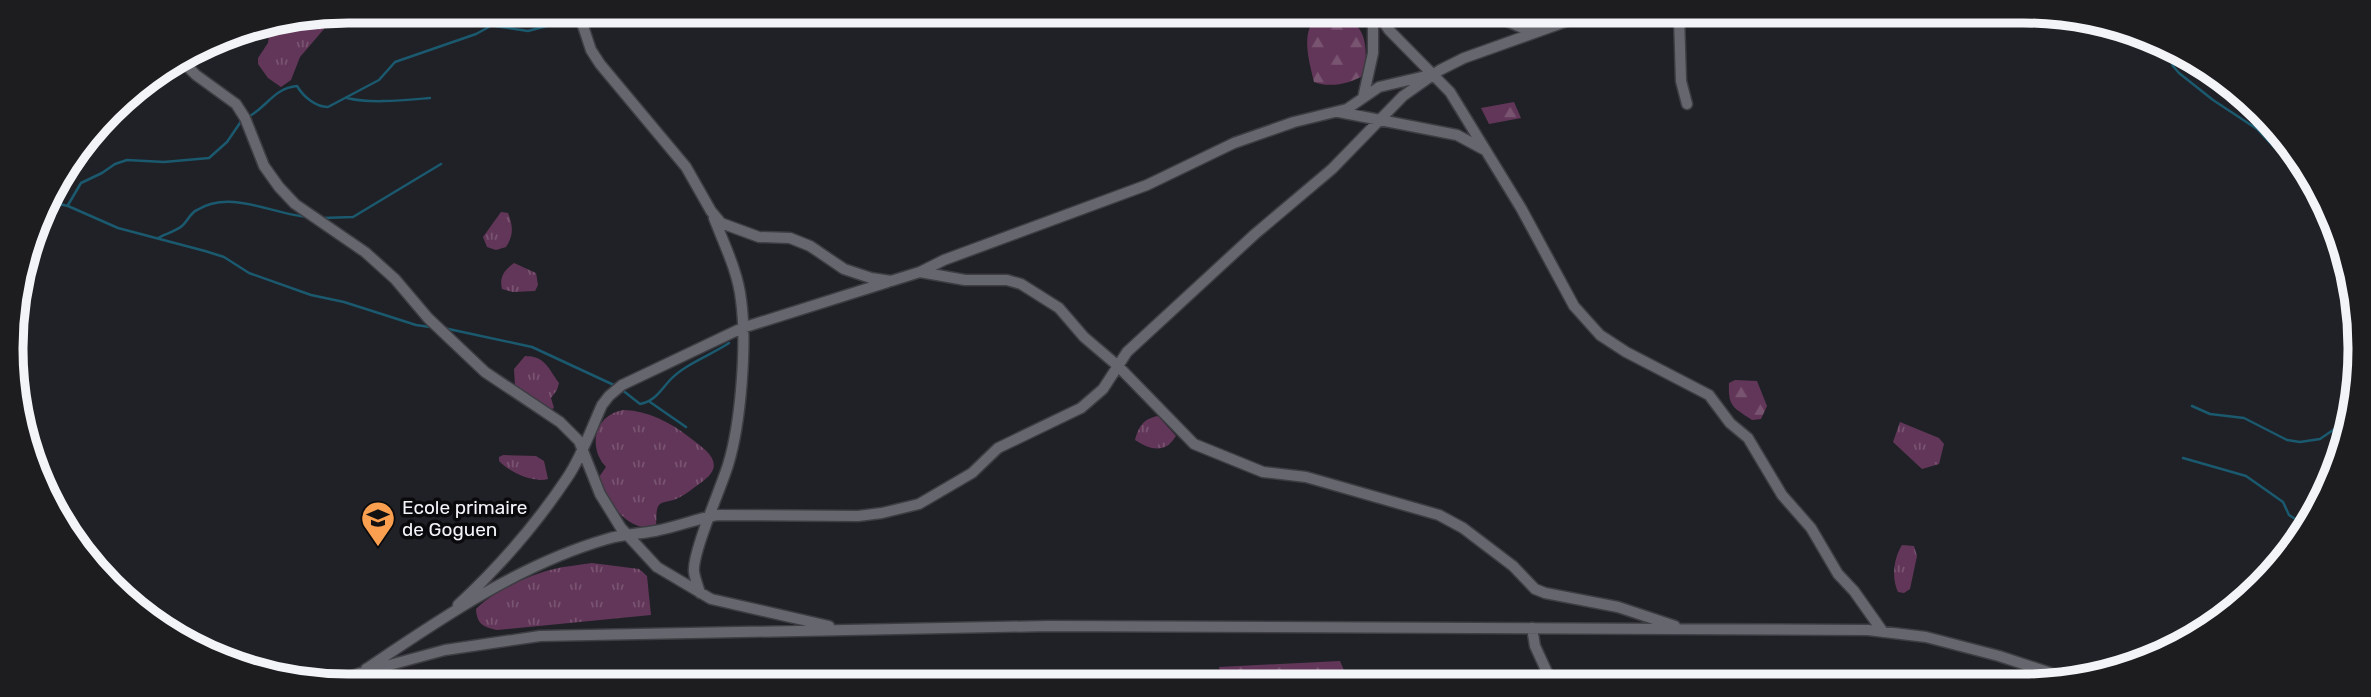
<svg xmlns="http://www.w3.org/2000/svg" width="2371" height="697" font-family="Rubik,sans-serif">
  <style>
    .grass { fill: url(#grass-tufts) }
    .forest { fill: url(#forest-firs) }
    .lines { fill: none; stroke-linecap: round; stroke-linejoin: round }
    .stream { stroke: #1a596e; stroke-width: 2.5 }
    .minor-casing { stroke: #3d3d43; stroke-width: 13 }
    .minor { stroke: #66676e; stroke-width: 10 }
    .labels { text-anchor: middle; stroke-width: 7; stroke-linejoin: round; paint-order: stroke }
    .poi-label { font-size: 19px; fill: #f3f4f8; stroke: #0a0a0d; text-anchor: start }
    .rim { fill: none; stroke: #f3f4f8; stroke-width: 9 }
  </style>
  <defs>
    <pattern id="grass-tufts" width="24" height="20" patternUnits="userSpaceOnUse" patternTransform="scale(1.75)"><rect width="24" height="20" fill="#623658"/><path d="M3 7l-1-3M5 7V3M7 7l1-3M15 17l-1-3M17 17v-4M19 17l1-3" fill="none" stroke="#795471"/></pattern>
    <pattern id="forest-firs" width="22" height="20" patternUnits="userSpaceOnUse" patternTransform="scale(1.75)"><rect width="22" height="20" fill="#623658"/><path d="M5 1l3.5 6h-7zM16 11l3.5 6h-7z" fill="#795471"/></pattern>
  </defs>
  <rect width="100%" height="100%" fill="#202127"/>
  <!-- grass -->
  <path class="grass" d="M328 14 324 29 300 57 291 80 281 87 268 78 258 64V58L268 43 270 26Z
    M501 212 508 213C513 226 514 235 506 247L496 250 487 247 483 237Z
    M514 263 536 273 538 285 535 291 513 292 502 289C499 276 505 270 514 263Z
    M525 356C545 356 548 368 559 383L557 390 551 398 554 408 550 410 515 386 514 369Z
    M624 410C648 411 670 422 689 437 709 452 728 465 699 484 692 489 684 496 676 499 672 501 664 501 660 504 655 508 657 519 656 525 629 536 606 500 599 477L606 467C587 447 595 414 624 410Z
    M1158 416 1176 436C1165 454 1151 450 1135 440 1139 426 1143 419 1158 416Z
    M1900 422 1939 438 1944 444 1939 464 1922 469 1893 442Z
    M503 455 536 456 544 461 548 479C534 483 510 473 499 461V457Z
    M1902 545 1914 546 1917 556 1910 589 1904 593 1898 592C1891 577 1894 558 1902 545Z
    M592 563 639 569 647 576 651 615 497 630C483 627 477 624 476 609 492 592 531 574 554 569 566 566 580 565 592 563Z"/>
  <!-- forest -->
  <path class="forest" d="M1320 14C1362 14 1370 36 1364 75 1350 84 1329 88 1314 82 1309 60 1299 30 1320 14Z
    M1514 102 1521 118 1489 124 1481 108Z
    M1735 380 1757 381 1767 406 1761 419 1752 420C1733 407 1728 407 1729 383Z
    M1340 661 1349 682H1222L1219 667Z"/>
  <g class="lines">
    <!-- stream -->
    <path class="stream" d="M603 11 617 12 620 16 631 17
      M583 16 597 11
      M495 26 528 31 577 18
      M2171 51 2170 59 2173 66 2179 73 2213 100 2257 129 2275 148 2300 157
      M347 98C370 104 406 100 430 98
      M248 117C266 108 274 88 297 86 303 96 315 107 328 107L379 80 395 62 476 34 500 21 507 11
      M45 201 68 206 118 228 205 251 224 257 249 273 311 295 344 302 416 325 430 327
      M68 205 81 183 102 173 115 164 127 160 164 162 209 158 227 142 242 120
      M322 218 353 217 441 164
      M158 238C165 234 176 231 182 226 188 221 190 213 197 210 232 189 273 215 309 217
      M444 328 532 347 616 386
      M621 389 640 404C655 401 660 391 670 380 685 364 711 355 729 343
      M650 402 686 427
      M2192 406 2210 414 2244 418 2287 440 2300 442 2320 439 2339 426H2350
      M2183 458 2246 476 2283 502 2289 515 2308 527"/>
    <!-- minor casing -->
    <g class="minor-casing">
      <path id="minor" d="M578 11 591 50 600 64 686 167 711 211 721 223 759 237 790 238 810 246 844 269 871 278 891 281 920 272 965 280H1007L1021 284 1059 308 1084 337 1118 366 1194 444 1263 472 1306 477 1439 515 1463 528 1513 566 1535 589 1545 593 1618 607 1675 626
        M1378 14 1389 30 1450 92 1521 208 1574 306 1600 335 1626 352 1709 395 1730 423 1748 438 1782 495 1811 528 1838 574 1854 591 1883 632
        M1493 15 1527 30 1536 32
        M1679 16 1681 81 1687 104
        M187 56 188 67 196 75 236 104 245 118 264 166 279 187 295 204 365 252 395 279 428 318 485 372 560 422 579 441 600 494 621 528 657 567 711 599 829 626
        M1363 98 1373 53V14
        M1339 112 1457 135 1483 149
        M920 272 944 260 1147 185 1234 143 1294 122 1347 109 1379 87 1426 76
        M67 535 68 537
        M700 593C698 586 695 579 694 572 692 553 721 488 728 465 741 423 747 343 741 300 738 272 724 244 714 218
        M458 605C498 568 537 523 567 478 582 456 591 429 602 405L609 396 622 385 742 328 888 282
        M1532 628 1535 646 1552 683
        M366 669C440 619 520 564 607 539 623 534 639 534 655 531 676 527 696 519 717 515L858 516 882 513 919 504 972 473 998 448 1081 408 1103 389 1127 352 1255 234 1332 169 1403 96 1440 70 1464 58 1576 18 1622 15
        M342 680 360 673 445 650 540 636 1049 626 1868 630 1926 637 1999 656 2075 681"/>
    </g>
    <!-- minor -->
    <use href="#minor" class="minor"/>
  </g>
  <!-- icons -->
  <defs>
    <g id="school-pin" transform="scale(1.75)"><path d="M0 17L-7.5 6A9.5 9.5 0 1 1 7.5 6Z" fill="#fa9f4f" stroke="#0a0a0d"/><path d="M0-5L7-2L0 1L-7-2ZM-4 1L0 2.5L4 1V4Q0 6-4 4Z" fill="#111"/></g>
  </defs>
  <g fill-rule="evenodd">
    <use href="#school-pin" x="378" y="518"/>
  </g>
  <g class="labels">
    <!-- poi labels -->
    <g class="poi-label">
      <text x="402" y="514">Ecole primaire<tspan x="402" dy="22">de Goguen</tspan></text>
    </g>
  </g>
  <!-- crop -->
  <path d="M0 0H2371V697H0ZM348 23H2023A325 325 0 0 1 2348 348V349A325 325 0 0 1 2023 674H348A325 325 0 0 1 23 349V348A325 325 0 0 1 348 23Z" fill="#1d1d20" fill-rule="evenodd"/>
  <path class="rim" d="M348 23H2023A325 325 0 0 1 2348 348V349A325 325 0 0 1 2023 674H348A325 325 0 0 1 23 349V348A325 325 0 0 1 348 23Z"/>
</svg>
